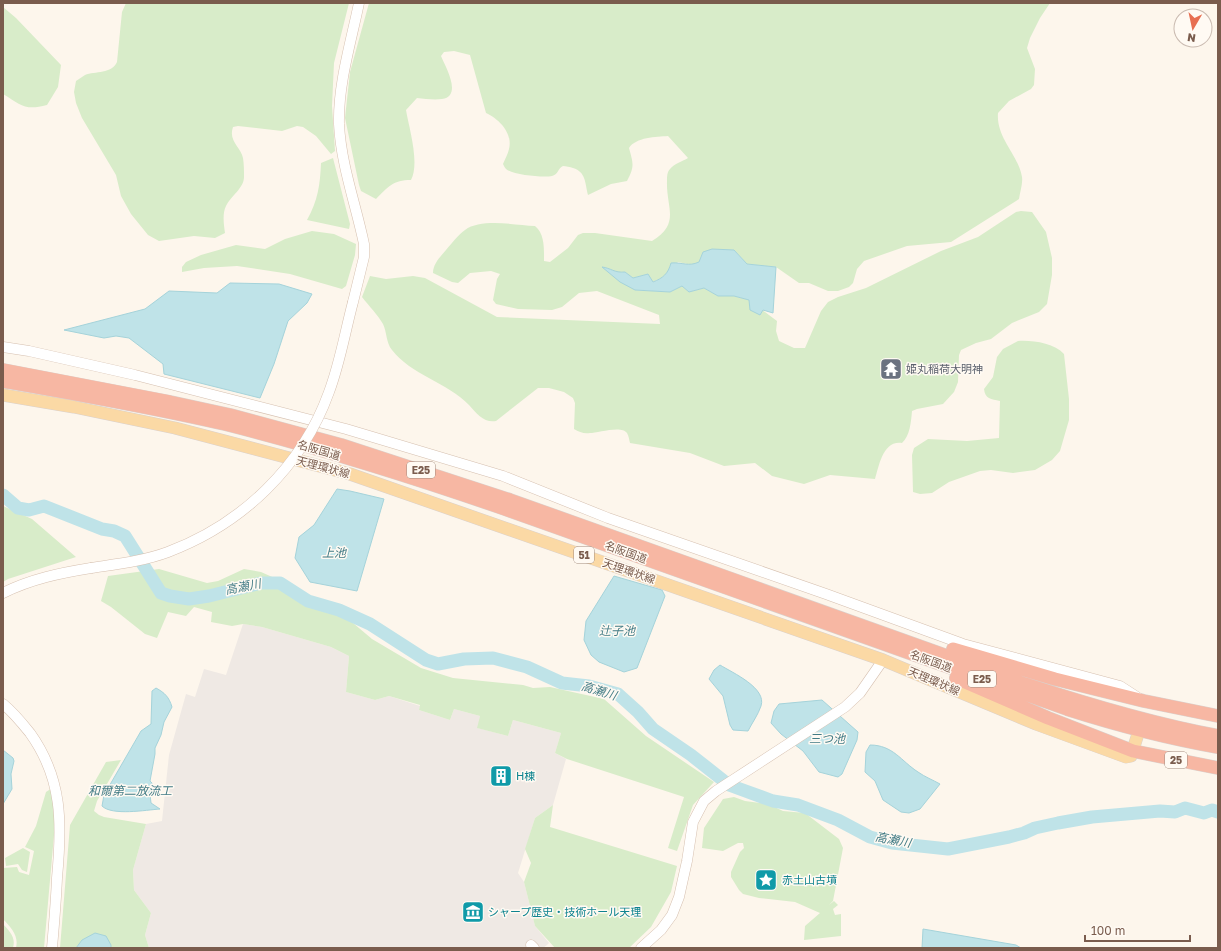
<svg xmlns="http://www.w3.org/2000/svg" width="1221" height="951" font-family="'Golos Text','Noto Sans JP',sans-serif">
  <style>
    .industrial { fill: #efe9e4 }
    .green { fill: #d8ecc9 }
    .water { fill: #bfe3e8; stroke: #a5d3da }
    .lines { fill: none; stroke-linecap: round; stroke-linejoin: round }
    .river { stroke: #bfe3e8; stroke-width: 13 }
    .secondary-casing { stroke: #d6c0b0; stroke-width: 11 }
    .primary-casing { stroke: #dad1cd; stroke-width: 13 }
    .highway-casing { stroke: #dad1cd; stroke-width: 14 }
    .secondary { stroke: #fff; stroke-width: 10 }
    .primary { stroke: #fbd9a5; stroke-width: 12 }
    .highway { stroke: #f7b7a3; stroke-width: 13 }
    .secondary-bridge-casing { stroke: #d6c0b0; stroke-width: 11; stroke-linecap: butt }
    .secondary-bridge { stroke: #fff; stroke-width: 10 }
    .labels { text-anchor: middle; stroke-width: 3; stroke-linejoin: round; paint-order: stroke }
    .shield { fill: #fffaf3; stroke: #a28b7f; stroke-width: 1 }
    .shield-label { font-size: 10px; font-weight: bold; fill: #7a5c4d }
    .worship-label { font-size: 11px; fill: #5b616d; stroke: #fffaf3; text-anchor: start }
    .street-label { font-size: 11px; fill: #7a5c4d; stroke: #fffaf3 }
    .culture-label { font-size: 11px; fill: #0d838f; stroke: #fffaf3; text-anchor: start }
    .water-label { font-size: 12px; font-style: italic; fill: #437c86; stroke: #fffaf3 }
  </style>
  <rect width="100%" height="100%" fill="#fdf6ec"/>
  <!-- industrial -->
  <path class="industrial" d="M243 624 262 627 331 647 349 656 346 692 375 700 389 696 420 706 419 710 450 720 454 709 480 716 478 728 508 736 513 720 561 733 555 753 566 759 553 805 535 818 518 873 524 882 535 926 549 943 547 945 543 948H149L145 935 151 913 134 890 133 870 146 824 162 821 169 755 186 694 195 697 204 669 226 675Z"/>
  <!-- green -->
  <path class="green" d="M126 3H349L334 63 332 106 335 151 331 154 316 136 303 127 297 126 282 131 238 126 233 127C228 141 241 147 243 158 244 164 244 171 244 177 244 188 231 196 226 206 222 214 224 225 225 233L215 238 194 236 159 241 148 235 131 214 121 196 116 175 82 118 76 103 74 92 76 81C79 79 82 77 85 75 95 71 112 74 117 62L122 12Z
    M369 3H1050L1040 18 1030 38 1027 48 1035 69 1034 85 1031 89 1009 101 998 113C996 138 1018 154 1022 177 1023 183 1020 192 1019 199L951 242 907 246 864 261 857 269 853 283 849 287 838 291H828L809 283H799L776 267 747 264 734 250 692 265 678 262 662 278 652 282 648 274 633 278 625 272 618 273 606 268 635 290 670 292 682 286 689 292 704 288 718 296H734L749 300 777 321 776 331 779 341 794 348H805L821 311 828 302 838 297 866 288 941 251 978 237 1016 212 1021 211 1032 212 1046 232 1052 258V275L1047 304 1039 312 1012 323 991 339 976 343 961 350 959 355 958 382 954 392 943 404 917 409 912 411C911 422 910 436 902 443 883 440 879 466 875 479L830 475 804 484 772 476 755 463 724 466 690 453 630 443C629 440 629 436 627 433 622 425 597 433 590 433 584 434 579 432 574 429L575 403 573 398 564 392 549 388H538L496 421C484 423 477 414 469 405 448 383 410 374 392 350 386 343 387 332 383 324 378 315 369 306 362 297L370 276 386 279 413 276 425 278 497 317 660 324 659 315 597 291 579 293 562 307 552 310 518 309 496 304 493 300 497 279 500 274 491 271 470 273 458 283 452 282 433 273C433 264 440 257 446 250 452 243 458 235 465 230 481 218 515 225 535 226 545 234 544 249 544 261L550 262 568 248 578 235 583 233H595L652 241C681 223 666 208 667 181 667 177 667 172 670 169 674 164 683 161 688 158L668 136C656 137 636 137 629 148 633 163 635 166 627 181L611 184 588 195C585 183 586 172 573 168 570 167 566 166 563 166 558 168 558 175 552 176 544 178 513 175 506 169 505 168 504 166 503 164 505 159 508 154 509 149 513 133 499 119 486 113L470 55 454 51 444 52 441 56C445 66 463 96 442 99 435 100 425 99 417 98L406 110C409 128 420 163 411 180 393 180 388 187 376 199L361 191 359 185 345 118 350 72Z
    M3 7 16 18 61 65 58 87 47 105C25 111 21 105 3 94Z
    M333 158 350 224 349 229 307 220C318 200 320 185 321 163Z
    M312 231 334 234 356 244 355 255 346 286 342 289 290 274 237 266 204 268 182 272V267L186 262 201 255 236 245 265 249 285 239Z
    M1018 341C1032 340 1054 343 1064 354L1069 399V420L1060 451 1052 460 1035 470 1013 473 991 470 980 471 949 482 932 493 920 494 913 492 912 455 914 448 928 439 967 441 999 438 1000 401C991 399 985 399 984 389L993 377 997 357 1003 349Z
    M3 506 32 519 76 557 8 579 3 582Z
    M159 569 207 583 218 581 244 569 261 572 279 580 304 599 340 612 372 639 421 668 453 678 523 685 533 688 550 687 604 699 646 736 714 782 693 805 677 851 668 848 684 797 567 759 555 753 561 733 513 720 508 736 477 728 480 716 454 709 450 720 419 710 420 705 389 696 375 700 346 692 349 656 331 647 262 627 243 624 232 626 211 622 212 612 194 607 186 616 168 612 157 638 145 634 111 607 101 601 108 576Z
    M121 760 97 801 94 811 99 815 104 817 146 824 133 870 134 890 151 913 145 935 149 948H111V945L82 940 76 948H60L70 825 106 762Z
    M52 788 55 813 54 835 44 948H16C19 935 11 928 3 919V868L17 867 19 872 29 875 34 851 25 847 36 826 46 792Z
    M734 797 745 801 768 804 783 811 805 813 839 839 843 848 833 901 829 905 834 901 838 905 833 909 835 915 841 914V936L804 940 805 926 820 913 795 902 759 898 743 894 739 890 731 877V872L740 852 744 848 743 843H738L723 851 702 848 704 828 723 799Z
    M553 805 550 827 677 866 671 892 651 927 629 948H555L535 926 524 882 531 863 525 849 535 818Z
    M23 848 30 852 27 872 22 870 18 864 6 866 5 858Z
    M3 924C10 932 16 937 13 948H3Z"/>
  <!-- water -->
  <path class="water" d="M712 249 734 250 747 264 776 267 773 313 763 310 760 315 750 310 749 300 734 296H718L704 288 689 292 682 286 670 292 635 290 620 282 602 267C611 268 614 273 625 272L633 278 648 274 653 282C663 278 668 274 671 263 683 262 688 267 699 262L703 252Z
    M230 283 279 284 312 294 307 303 288 321 274 364 260 398 164 374 163 364 129 338 116 336 104 338 64 330 145 309 169 291 217 293Z
    M337 489 350 491 384 499 357 591 310 582 295 558 299 537 314 525Z
    M614 576 662 590 665 596 637 668 624 672 599 662 591 655 584 640 586 621Z
    M720 665C733 673 767 688 761 706 758 715 752 723 748 731L733 730 730 725 723 696 709 679 714 670Z
    M156 688C165 693 169 697 172 707L164 722 161 735 155 748V754L150 781 152 783 150 794 151 803 160 809C146 810 112 816 102 806L104 795 141 731 151 724 152 691Z
    M822 700 858 732 857 740 842 774 838 777 819 772 803 751 781 734 771 723 774 711 779 704Z
    M870 745C893 745 901 761 918 772 925 777 933 780 940 784L920 809 909 813 901 812 883 800 875 781 865 772 866 752Z
    M3 750 13 758 14 761 11 774 12 789 3 804Z
    M923 929 1016 945 1021 948H922Z
    M95 933 106 936 111 945V948H76L82 940Z"/>
  <g class="lines">
    <!-- river -->
    <path class="river" d="M3 495 18 508 29 510 44 506 102 529 114 531 125 536 161 593 170 596 189 599 209 596 261 583H280L308 601 339 610 370 624 426 660 438 664 464 659 493 658 527 667 562 683 589 686 618 694 638 712 653 729 691 755 729 785 773 801 798 805 838 820 870 837 892 843 948 849 1009 837 1024 833 1035 828 1058 823 1092 817 1160 811 1175 812 1185 808 1204 813 1212 810 1218 812"/>
    <!-- secondary casing -->
    <g class="secondary-casing">
      <path id="secondary" d="M353 302 364 257V244C356 205 341 165 339 124 338 84 351 42 359 3
        M3 347 29 351 135 375 346 429 503 476 608 518 826 594 963 644 1120 686 1137 697
        M3 593C31 579 60 573 91 568
        M3 704C13 712 22 723 30 733 63 779 62 824 57 878 56 902 54 925 52 948
        M531 945 534 948
        M641 948 661 930 672 915 679 897 687 861 693 822 704 801 716 791 845 707 860 693 883 660"/>
    </g>
    <!-- primary casing -->
    <g class="primary-casing">
      <path id="primary" d="M3 395 74 407 175 428 350 474 883 660 1036 724 1126 757 1131 756 1137 737"/>
    </g>
    <!-- highway casing -->
    <g class="highway-casing">
      <path id="highway" d="M3 370 170 402 230 415 341 445 510 500 1025 684C1089 705 1152 724 1218 736
        M3 381C77 394 152 407 225 424 320 448 413 477 505 509L1067 709C1117 725 1167 738 1218 747
        M953 649 1055 679 1144 701 1218 716
        M956 678 1048 718 1133 751 1218 768"/>
    </g>
    <!-- secondary -->
    <use href="#secondary" class="secondary"/>
    <!-- primary -->
    <use href="#primary" class="primary"/>
    <!-- highway -->
    <use href="#highway" class="highway"/>
    <!-- secondary-bridge casing -->
    <g class="secondary-bridge-casing">
      <path id="secondary-bridge" d="M91 568C117 564 144 561 168 552 242 524 302 467 329 392 340 363 345 332 353 302"/>
    </g>
    <!-- secondary-bridge -->
    <use href="#secondary-bridge" class="secondary-bridge"/>
  </g>
  <!-- icons -->
  <defs>
    <g id="temple-square" transform="scale(1.15)"><rect x="-9" y="-9" width="18" height="18" rx="4" fill="#6b7280" stroke="#fffaf3"/><path d="M0-6L5-2H3V0L6.5 2.5H4V6H1.5V3h-3V6H-4V2.5H-6.5L-3 0V-2H-5Z" fill="#fff"/></g>
    <g id="building-square" transform="scale(1.15)"><rect x="-9" y="-9" width="18" height="18" rx="4" fill="#0f9aa8" stroke="#fffaf3"/><path d="M-4-6H4V6H1V3H-1V6H-4ZM-2.5-4.3h1.7v1.8h-1.7ZM.8-4.3h1.7v1.8H.8ZM-2.5-1h1.7V.8h-1.7ZM.8-1h1.7V.8H.8Z" fill="#fff"/></g>
    <g id="sight-square" transform="scale(1.15)"><rect x="-9" y="-9" width="18" height="18" rx="4" fill="#0f9aa8" stroke="#fffaf3"/><path d="M0-6L1.8-2.2L6-1.7L2.9 1.2L3.7 5.4L0 3.3L-3.7 5.4L-2.9 1.2L-6-1.7L-1.8-2.2Z" fill="#fff"/></g>
    <g id="museum-square" transform="scale(1.15)"><rect x="-9" y="-9" width="18" height="18" rx="4" fill="#0f9aa8" stroke="#fffaf3"/><path d="M0-6L6-3V-2H-6V-3ZM-5-1h2V3h-2ZM-1-1h2V3h-2ZM3-1h2V3H3ZM-6 4H6V6H-6Z" fill="#fff"/></g>
  </defs>
  <g fill-rule="evenodd">
    <use href="#temple-square" x="891" y="369"/>
    <use href="#building-square" x="501" y="776"/>
    <use href="#sight-square" x="766" y="880"/>
    <use href="#museum-square" x="473" y="912"/>
  </g>
  <g class="labels">
    <!-- shield labels -->
    <g class="shield">
      <rect x="407" y="462" width="28" height="16" rx="3"/>
      <rect x="574" y="547" width="20" height="16" rx="3"/>
      <rect x="968" y="671" width="28" height="16" rx="3"/>
      <rect x="1165" y="752" width="22" height="16" rx="3"/>
    </g>
    <g class="shield-label">
      <text x="421" y="474">E25</text>
      <text x="584" y="559">51</text>
      <text x="982" y="683">E25</text>
      <text x="1176" y="764">25</text>
    </g>
    <!-- worship labels -->
    <g class="worship-label">
      <text x="906" y="373">姫丸稲荷大明神</text>
    </g>
    <!-- street labels -->
    <g class="street-label">
      <text transform="translate(319 450) rotate(16)" y="4">名阪国道</text>
      <text transform="translate(323 467) rotate(15)" y="4">天理環状線</text>
      <text transform="translate(626 552) rotate(20)" y="4">名阪国道</text>
      <text transform="translate(629 571) rotate(19)" y="4">天理環状線</text>
      <text transform="translate(931 661) rotate(20)" y="4">名阪国道</text>
      <text transform="translate(934 681) rotate(23)" y="4">天理環状線</text>
    </g>
    <!-- culture labels -->
    <g class="culture-label">
      <text x="516" y="780">H棟</text>
      <text x="782" y="884">赤土山古墳</text>
      <text x="488" y="916">シャープ歴史・技術ホール天理</text>
    </g>
    <!-- water labels -->
    <g class="water-label">
      <text x="334" y="557">上池</text>
      <text transform="translate(243 587) rotate(-11)" y="4">高瀬川</text>
      <text x="617" y="635">辻子池</text>
      <text transform="translate(599 691) rotate(17)" y="4">高瀬川</text>
      <text x="827" y="743">三つ池</text>
      <text x="130" y="795">和爾第二放流工</text>
      <text transform="translate(893 840) rotate(11)" y="4">高瀬川</text>
    </g>
  </g>
  <!-- border -->
  <rect width="1221" height="951" fill="none" stroke="#7a5c4d" stroke-width="8"/>
  <!-- north arrow -->
  <g transform="translate(1193 28) rotate(189)"><circle r="19" fill="#fffaf3" stroke="#cabbb1"/>
  <path d="M0-3L7 15L0 10L-7 15Z" fill="#e76f51"/>
  <text y="-6" font-size="11" font-weight="bold" text-anchor="middle" fill="#7a5c4d">N</text>
  </g>
  <!-- scale -->
  <path d="M1085 935v6h105v-6" fill="none" stroke="#7a5c4d" stroke-width="2"/>
  <text x="1091" y="935" font-size="12" fill="#7a5c4d" stroke="#fffaf3" stroke-width="3" paint-order="stroke">100 m</text>
</svg>
